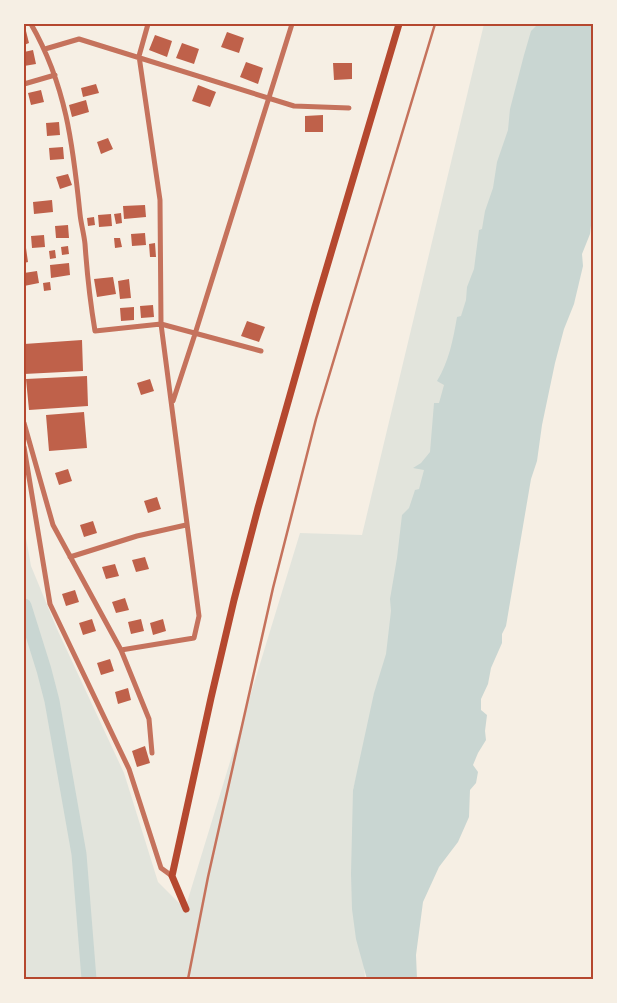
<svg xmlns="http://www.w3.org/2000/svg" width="617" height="1003" font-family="Jost,sans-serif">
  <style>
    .green { fill: #e2e4dc }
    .water { fill: #c9d6d2 }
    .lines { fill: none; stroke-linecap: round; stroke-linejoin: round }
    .river { stroke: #c9d6d2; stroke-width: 15 }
    .building { fill: #bf614a }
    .service { stroke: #c5725c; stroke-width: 2.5 }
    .minor { stroke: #c5725c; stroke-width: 5 }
    .secondary { stroke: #b5482f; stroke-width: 7 }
    .neatline { fill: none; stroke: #b5482f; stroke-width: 2 }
  </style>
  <rect width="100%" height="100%" fill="#f6efe4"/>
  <!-- green -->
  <path class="green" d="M484 24H547L353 790 365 979H24V527L31 566 57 629 124 773 158 882 185 909 300 533 362 535Z"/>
  <!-- water -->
  <path class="water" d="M538 24H593V208L590 234 582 254 583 266 574 304 564 329 555 363 542 425 537 461 531 479 506 626 502 634V643L491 668 488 684 481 699V710L487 715 485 731 486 740 478 753 473 765 478 772 476 783 470 790 469 817 458 842 439 867 423 902 416 955 417 979H367L356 939 352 909 351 874 353 790 374 693 386 654 391 611 390 599 397 558 402 515 409 508 415 490 419 489 424 470 413 468 421 463 430 452 434 403H439L444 385 437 381C449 361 453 340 457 317L461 316 466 300 467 287 474 269 479 230 482 229 485 211 493 188 497 162 508 130 510 109 524 55 531 31Z"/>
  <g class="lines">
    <!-- river -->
    <path class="river" d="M24 606 44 670 52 701 79 854 89 979"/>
  </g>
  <!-- building -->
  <path class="building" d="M24 31H26L29 43 24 45Z
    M227 32 244 38 239 53 221 47Z
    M155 35 172 41 167 57 149 50Z
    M182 43 199 49 194 64 176 58Z
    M33 50 36 64 24 66V52Z
    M246 62 263 68 258 84 240 77Z
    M333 63H352V79L334 80Z
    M96 84 99 93 83 97 81 88Z
    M198 85 216 92 210 107 192 101Z
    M41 90 44 102 31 105 28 93Z
    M86 100 89 112 72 117 69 105Z
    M323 115V132H305V116Z
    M59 122 60 135 47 136 46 123Z
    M108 138 113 149 101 154 97 142Z
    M63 147 64 159 50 160 49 148Z
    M68 174 72 185 60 189 56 177Z
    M52 200 53 212 34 214 33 202Z
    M145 205 146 217 124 219 123 206Z
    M121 213 122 223 116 224 114 214Z
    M111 214 112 226 99 227 98 215Z
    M94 217 95 225 88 226 87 218Z
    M68 225 69 238H56L55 226Z
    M145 233 146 245 132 246 131 234Z
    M44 235 45 247 32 248 31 236Z
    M114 238H120L122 247 115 248Z
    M155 243 156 257H150L149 244Z
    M68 246 69 254 62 255 61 247Z
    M26 248 28 262 24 263V249Z
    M55 250 56 258 50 259 49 251Z
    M69 263 70 275 51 278 50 265Z
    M37 271 39 283 24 286V273Z
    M113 277 116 294 97 297 94 279Z
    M129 279 131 298 120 299 118 281Z
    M50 282 51 290 44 291 43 283Z
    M153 305 154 317 141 318 140 306Z
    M134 307V320L121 321 120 308Z
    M247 321 265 327 259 342 241 336Z
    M82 340 83 371 24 374V344Z
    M87 376 88 406 29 410 26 379Z
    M150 379 154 391 141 395 137 383Z
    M84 412 87 448 49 451 46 415Z
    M68 469 72 481 59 485 55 473Z
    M157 497 161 509 148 513 144 501Z
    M93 521 97 533 84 537 80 525Z
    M145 557 149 569 136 572 132 560Z
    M115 564 119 576 106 579 102 567Z
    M75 590 79 602 66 606 62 594Z
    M125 598 129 610 116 613 112 602Z
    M92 619 96 631 83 635 79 623Z
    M141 619 144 631 131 634 128 622Z
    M163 619 166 631 153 635 150 623Z
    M110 659 114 671 101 675 97 663Z
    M128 688 131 700 118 704 115 692Z
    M145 746 150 763 137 767 132 751Z"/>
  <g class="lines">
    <!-- service -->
    <path class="service" d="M188 979 208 877 273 588 316 419 435 24"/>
    <!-- minor -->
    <path class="minor" d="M31 24C66 85 73 145 80 214 81 224 84 234 85 244 87 273 90 301 95 331L161 324 261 351
      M45 49 79 39 294 106 349 108
      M24 84 55 75
      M173 401 195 334 292 24
      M24 423 53 525 121 650 149 719 152 753
      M24 447 50 604 129 769 161 868 172 876
      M70 557 137 536 186 525
      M121 650 194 638 199 616 161 324 160 200 139 56 148 24"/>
    <!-- secondary -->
    <path class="secondary" d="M186 909 172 876 211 698 234 600 258 508 315 307 399 24"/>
  </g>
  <!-- border -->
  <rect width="617" height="1003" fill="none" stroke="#f6efe4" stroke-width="50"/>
  <rect x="25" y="25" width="567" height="953" class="neatline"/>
</svg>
